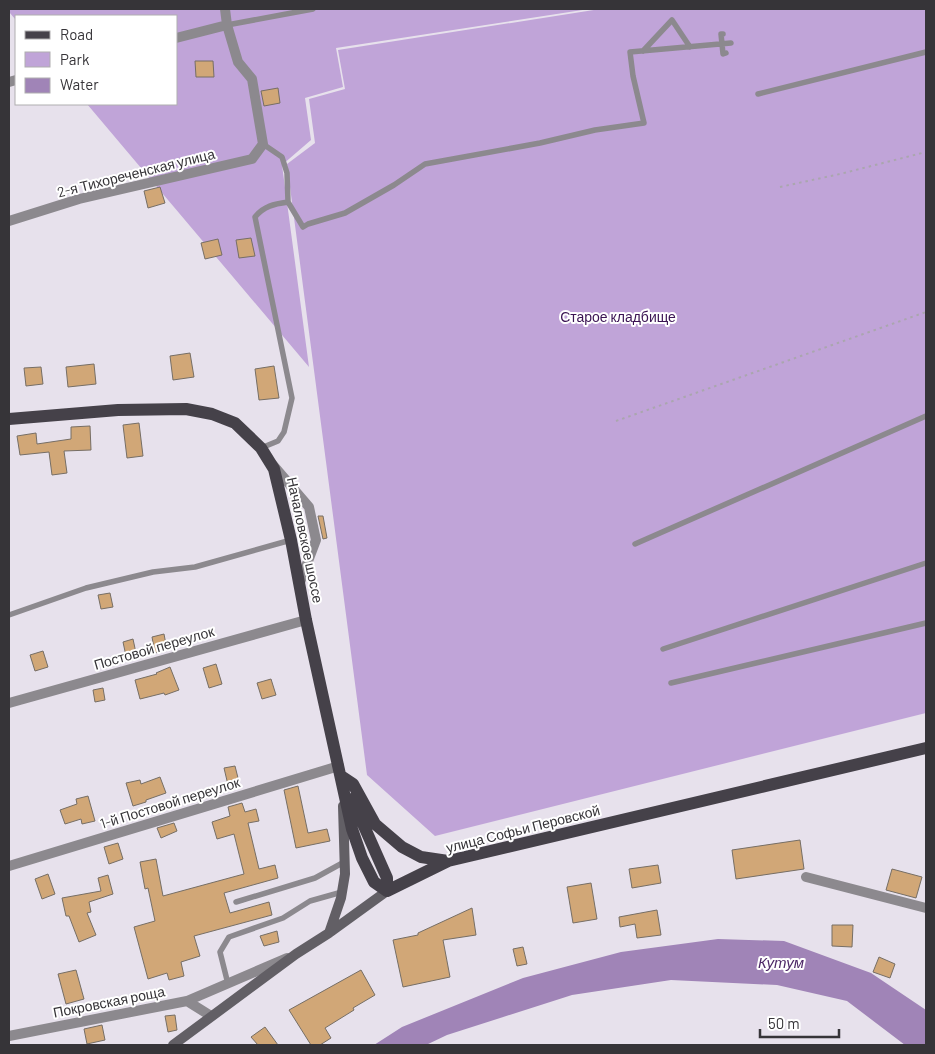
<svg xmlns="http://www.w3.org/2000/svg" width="935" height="1054" font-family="Barlow,sans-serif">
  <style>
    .green { fill: #c0a4d8 }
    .water { fill: #a084b7 }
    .building { fill: #d1a777; stroke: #766e65 }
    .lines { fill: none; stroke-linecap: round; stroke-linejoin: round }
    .path { stroke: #aaa6ae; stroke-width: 2; stroke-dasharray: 2.5 4; stroke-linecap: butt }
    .service { stroke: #8c898e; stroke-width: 5.5 }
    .minor { stroke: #8c898e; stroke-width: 10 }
    .secondary { stroke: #625f65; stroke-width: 10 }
    .primary { stroke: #454149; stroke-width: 12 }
    .labels { text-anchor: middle; stroke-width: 4; stroke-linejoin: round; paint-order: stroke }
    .street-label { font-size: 14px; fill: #363438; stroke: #fff }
    .park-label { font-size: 14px; fill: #3b1453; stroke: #fff }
    .water-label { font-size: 15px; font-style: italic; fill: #4d2867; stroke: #fff }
  </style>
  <rect width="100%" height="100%" fill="#e7e1ec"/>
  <!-- green -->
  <path class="green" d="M9 9H589L336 48 343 87 305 98 311 140 282 165 309 367 87 104H176V16H16V20L9 12Z
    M600 9H926V713L435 836 367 775 287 164 315 143 309 99 345 89 338 50Z"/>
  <!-- water -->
  <path class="water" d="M718 939 784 941 871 973 926 1010V1045H905L847 1001 777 985 671 980 572 995 447 1035 426 1045H374L402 1027 523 978 621 952Z"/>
  <!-- building -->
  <path class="building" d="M195 61H213L214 77H196Z
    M278 88 280 103 264 106 261 91Z
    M160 187 165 203 148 208 144 191Z
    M251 238 255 256 239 258 236 240Z
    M218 239 222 255 205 259 201 243Z
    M190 353 194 377 173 380 170 356Z
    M94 364 96 384 68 387 66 367Z
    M274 366 279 398 259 400 255 369Z
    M41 367 43 384 26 386 24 368Z
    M139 423 143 456 127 458 123 425Z
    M90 426 91 450 64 451 67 473 52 475 49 452 20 455 17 436 36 433 37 444 71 439V427Z
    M318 516H323L327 538 323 539Z
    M110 593 113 607 101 609 98 595Z
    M164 634 167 650 155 653 152 637Z
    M133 639 136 653 126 656 123 642Z
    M43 651 48 667 35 671 30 655Z
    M216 664 222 684 209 688 203 668Z
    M170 667 179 690 165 695 164 693 140 699 135 680 157 674 156 673Z
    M271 679 276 695 262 699 257 683Z
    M103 688 105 700 95 702 93 690Z
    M235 766 239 782 228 785 224 768Z
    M160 777 166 793 146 800V802L133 806 126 783 140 780 141 784Z
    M298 786 308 833 327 829 330 841 296 848 284 790Z
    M88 796 95 821 82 824 81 819 65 824 60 810 77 804 76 799Z
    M242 803 245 812 256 809 259 821 248 823 259 869 275 865 278 878 224 893 230 913 269 902 272 915 194 936 200 956 181 962 184 976 169 980 167 973 148 979 134 927 155 921 148 888 145 889 140 862 156 859 163 896 244 874 234 834 217 839 212 822 230 816 228 807Z
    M174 823 177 831 161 838 157 828Z
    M800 840 804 869 736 879 732 850Z
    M118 843 123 859 109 864 104 847Z
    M658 865 661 883 632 888 629 869Z
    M892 869 922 877 916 898 886 890Z
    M48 874 55 894 42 899 35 879Z
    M108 875 113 894 89 902 91 912 87 913 96 935 79 942 69 916H66L62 898 101 891 98 878Z
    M591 883 597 919 573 923 567 887Z
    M472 908 476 935 443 940 450 977 403 987 393 940 418 935V933Z
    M657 910 661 935 637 938 635 924 620 927 619 917Z
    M832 925H853L852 947 832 946Z
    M277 931 279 942 264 946 260 936Z
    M523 947 527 964 517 966 513 949Z
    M879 957 895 964 890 978 873 972Z
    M76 970 84 999 66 1004 58 974Z
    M361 970 375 995 353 1008 354 1010 325 1028 331 1038 320 1045H311L289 1010Z
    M175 1015 177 1030 168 1032 165 1016Z
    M102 1025 105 1040 87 1044 84 1029Z
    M265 1027 278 1045H258L251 1037Z"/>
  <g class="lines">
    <!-- path -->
    <path class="path" d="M780 187 840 174 926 152
      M616 421 926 312"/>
    <!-- service -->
    <path class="service" d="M227 25 313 9
      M723 34H721L723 54 726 53
      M643 51 672 20 690 47
      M758 94 926 52
      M288 202 303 227 308 224 345 213 394 185 425 164 540 143 595 130 644 123 633 76 630 52 731 43
      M261 448 278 441 284 432 292 398 255 217C264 206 274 204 288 202L287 173 282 157 263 144
      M635 544 926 416
      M9 615 86 588 153 572 195 567 291 540
      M663 649 926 563
      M671 683 926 623
      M236 902 315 878 346 861
      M228 984 220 952 229 937 283 918 310 901 342 892"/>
    <!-- minor -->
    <path class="minor" d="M176 38 227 25
      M9 82 16 80
      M9 221 79 199 252 159 263 144 252 79 238 62 227 25 225 9
      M273 465 309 507 316 540 299 585
      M9 703 306 620
      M9 866 339 766
      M806 877 926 908
      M187 1001 287 958
      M9 1036 187 1001 211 1016"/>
    <!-- secondary -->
    <path class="secondary" d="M329 933 341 898 345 874 343 806
      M173 1045 296 954 329 933 387 891"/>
    <!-- primary -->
    <path class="primary" d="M9 419 118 410 186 409 212 414 235 423 261 448 274 469 291 540 306 620 352 829 362 858 374 882 387 891
      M341 776 353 784 375 824 402 847 421 857 448 861
      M352 799 387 878V891
      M387 891 448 861 926 748"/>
  </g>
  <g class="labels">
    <!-- street labels -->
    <g class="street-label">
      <text transform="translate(136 173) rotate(-14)" y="5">2-я Тихореченская улица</text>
      <text transform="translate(305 540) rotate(78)" y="5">Началовское шоссе</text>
      <text transform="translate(154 648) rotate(-16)" y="5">Постовой переулок</text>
      <text transform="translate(170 803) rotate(-17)" y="5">1-й Постовой переулок</text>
      <text transform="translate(523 829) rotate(-14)" y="5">улица Софьи Перовской</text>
      <text transform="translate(109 1002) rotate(-11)" y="5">Покровская роща</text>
    </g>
    <!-- park labels -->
    <g class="park-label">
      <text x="618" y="322">Старое кладбище</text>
    </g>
    <!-- water labels -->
    <g class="water-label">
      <text x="781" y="968">Кутум</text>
    </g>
  </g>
  <!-- border -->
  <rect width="935" height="1054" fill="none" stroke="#363438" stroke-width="20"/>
  <!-- legend -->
  <rect x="15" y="15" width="162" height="90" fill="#ffffff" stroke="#afaeaf"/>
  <rect x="25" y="31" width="25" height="8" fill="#454149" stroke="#afaeaf"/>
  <text x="60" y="40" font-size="15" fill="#363438">Road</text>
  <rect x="25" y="52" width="25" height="15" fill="#c0a4d8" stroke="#afaeaf"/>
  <text x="60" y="65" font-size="15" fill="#363438">Park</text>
  <rect x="25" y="78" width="25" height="15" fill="#a084b7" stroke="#afaeaf"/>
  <text x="60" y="90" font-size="15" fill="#363438">Water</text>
  <!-- scale -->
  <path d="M760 1029v8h79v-8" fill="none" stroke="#363438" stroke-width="2.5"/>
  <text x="768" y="1029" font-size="15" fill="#363438" stroke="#ffffff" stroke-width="4" paint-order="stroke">50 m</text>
</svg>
